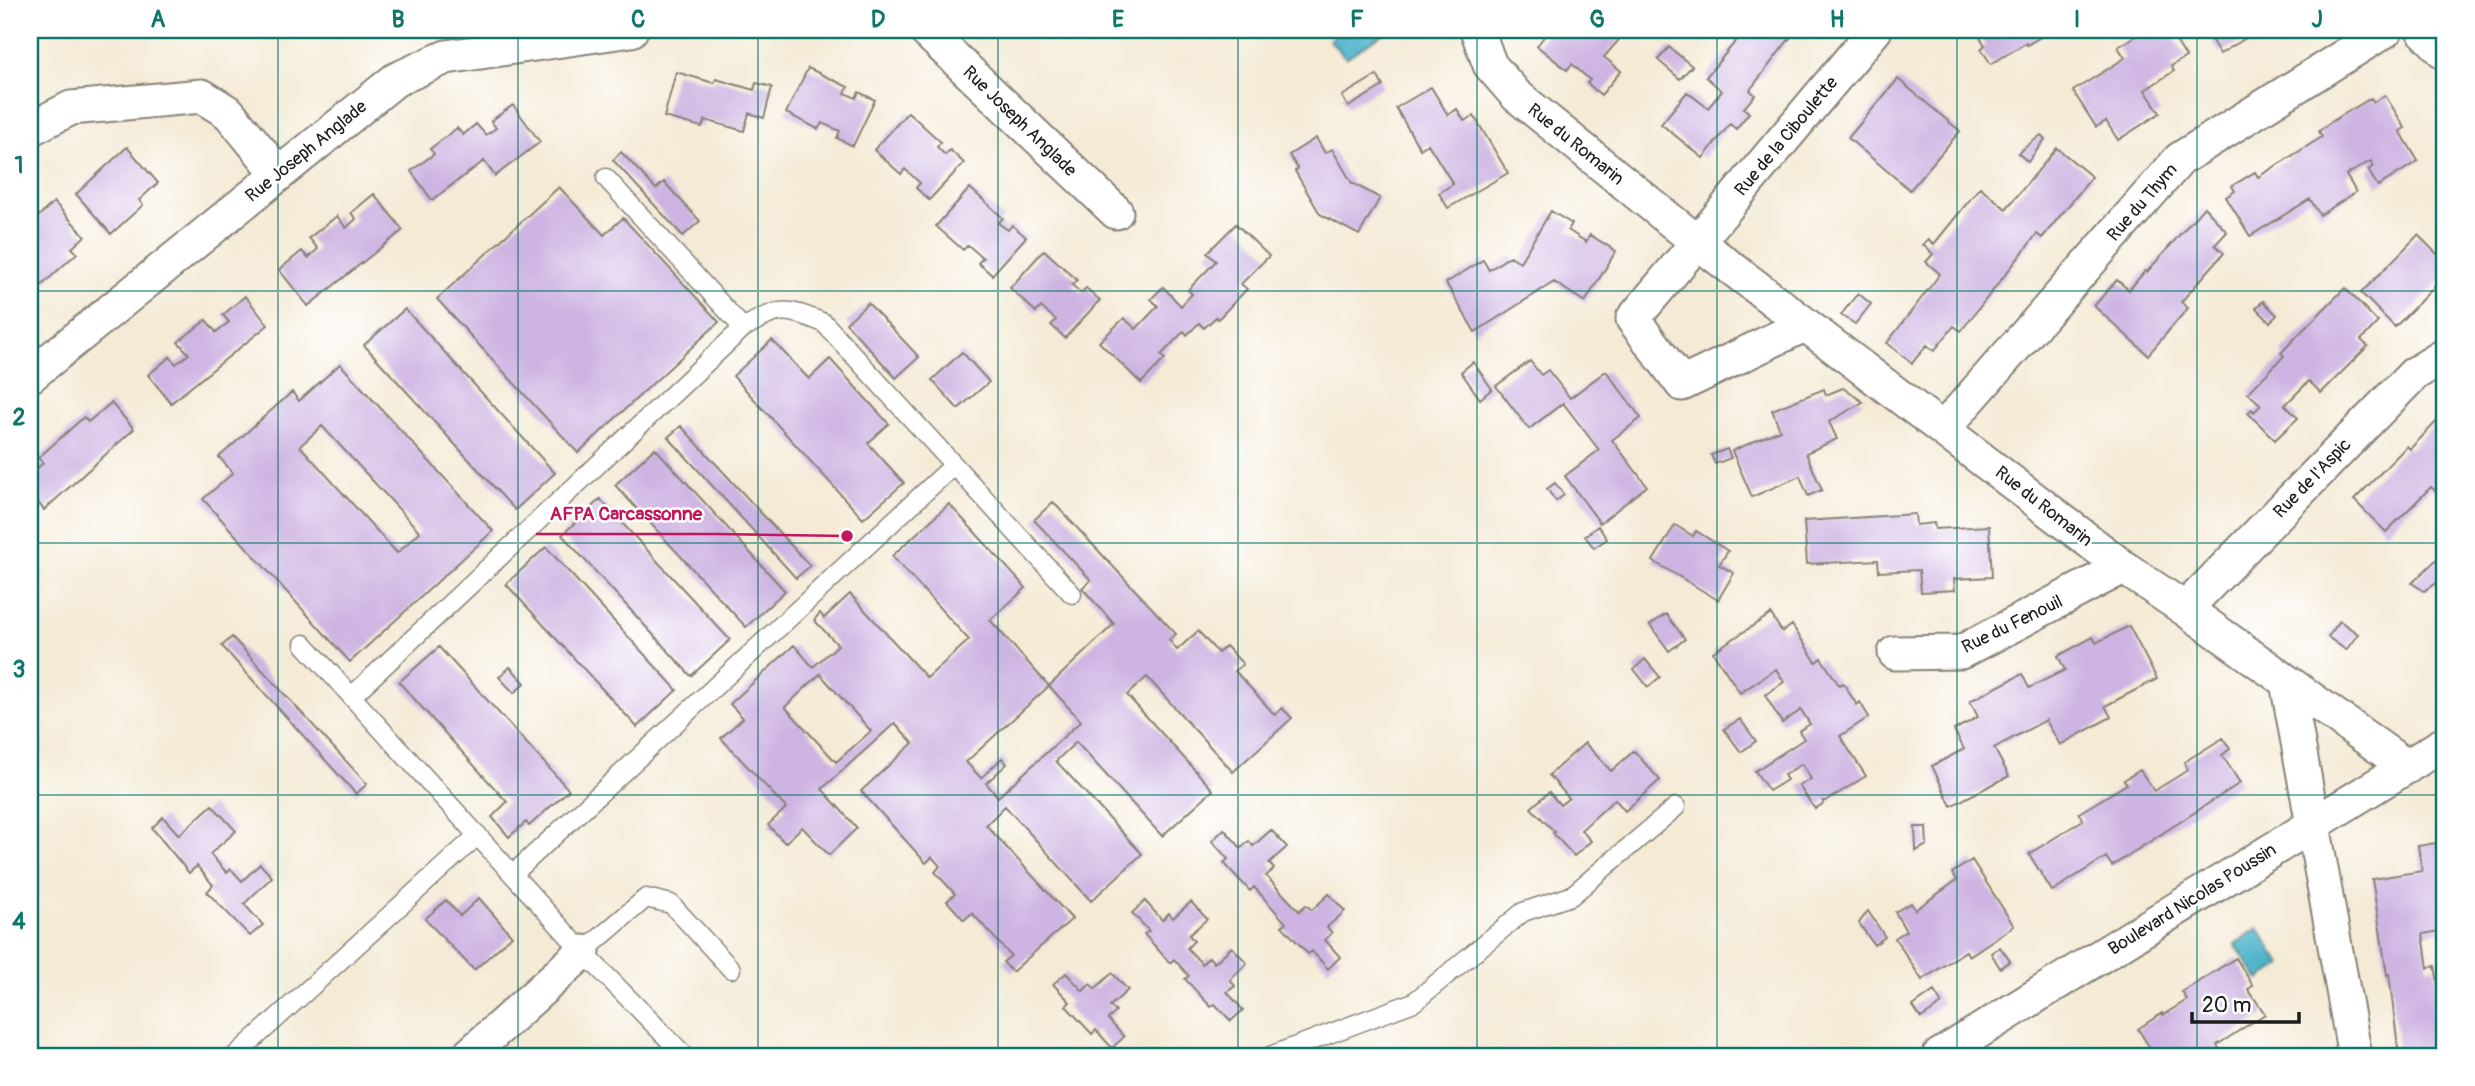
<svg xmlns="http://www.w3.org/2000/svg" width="2475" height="1086" font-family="Pangolin,sans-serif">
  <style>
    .water { fill: #4db3cb; stroke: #346874; stroke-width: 2 }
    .building { fill: #ceb4e2; fill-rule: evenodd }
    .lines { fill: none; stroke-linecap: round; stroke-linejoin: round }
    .service-casing { stroke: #888378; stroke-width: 21 }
    .minor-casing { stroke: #888378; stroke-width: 37 }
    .service { stroke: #fff; stroke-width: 18 }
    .minor { stroke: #fff; stroke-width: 33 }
    .grid { fill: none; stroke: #0f766e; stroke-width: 2; stroke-opacity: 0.55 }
    .labels { text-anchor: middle; stroke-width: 5; stroke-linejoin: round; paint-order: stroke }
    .street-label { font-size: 18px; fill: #1c1c1c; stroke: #fff }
    .leader { fill: none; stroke: #c2185b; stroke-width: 2.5 }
    .callout-dot { fill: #c2185b; stroke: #fff; stroke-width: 2.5 }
    .callout-label { font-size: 19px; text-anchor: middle; font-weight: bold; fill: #c2185b; stroke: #fff; stroke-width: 5; stroke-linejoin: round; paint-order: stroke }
    .neatline { fill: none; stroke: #0f766e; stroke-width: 2.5 }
    .grid-label { font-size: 23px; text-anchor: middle; font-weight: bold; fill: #0f766e }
  </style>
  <rect width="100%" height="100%" fill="#fff"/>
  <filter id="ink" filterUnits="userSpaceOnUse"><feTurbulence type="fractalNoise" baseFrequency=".0143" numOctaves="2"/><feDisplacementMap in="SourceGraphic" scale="14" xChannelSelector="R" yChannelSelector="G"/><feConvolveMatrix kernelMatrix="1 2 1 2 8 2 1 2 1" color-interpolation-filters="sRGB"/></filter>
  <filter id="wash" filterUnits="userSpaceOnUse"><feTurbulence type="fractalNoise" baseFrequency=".00686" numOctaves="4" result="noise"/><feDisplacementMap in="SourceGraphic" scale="28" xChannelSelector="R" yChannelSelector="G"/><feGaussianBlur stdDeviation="1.57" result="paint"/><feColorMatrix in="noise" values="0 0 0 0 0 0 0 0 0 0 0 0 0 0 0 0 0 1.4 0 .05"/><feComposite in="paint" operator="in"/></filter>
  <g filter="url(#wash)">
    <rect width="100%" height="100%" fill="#f4ead5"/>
    <!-- water -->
    <path class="water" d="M1352 30H1383L1385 32 1346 58 1329 40 1337 33 1344 37Z
      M2258 928 2282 965 2259 980 2235 944Z"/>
    <g id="blocks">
      <!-- building -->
      <path class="building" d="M1549 30H1619L1624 34 1604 57 1621 71 1601 95 1587 83 1590 80 1572 64 1567 70 1537 46Z
        M1745 30H1796L1750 90 1755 95 1744 108 1749 113 1736 129 1730 124 1703 158 1661 124 1687 92 1708 108 1722 91 1706 77Z
        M1975 30H2045L2047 33 2027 45 2026 43 1991 64 1981 49 1985 45Z
        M2146 30H2169L2186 57 2171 66 2174 71 2145 90 2160 113 2118 140 2106 121 2096 127 2073 91 2125 58 2118 47Z
        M2205 30H2259L2220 54Z
        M1669 47 1692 66 1680 79 1658 60Z
        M808 68 848 87 845 93 856 98 859 92 875 100 853 146 837 138 840 131 822 123 818 129 786 113Z
        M676 72 714 83 716 79 754 90 756 83 772 87 764 118 749 113 744 131 705 120 702 127 664 117Z
        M1377 75 1383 86 1348 107 1342 96Z
        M1898 79 1960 131 1910 190 1848 138Z
        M1431 87 1448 115 1457 109 1464 121 1474 116 1508 173 1448 208 1439 193 1453 184 1428 144 1420 149 1396 108Z
        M2385 95 2405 128 2400 131 2418 161 2378 186 2368 170 2374 166 2371 161 2346 175 2356 192 2320 215 2310 199 2250 236 2226 197 2235 191 2232 186 2255 172 2258 177 2322 137 2319 131 2331 122 2371 98 2374 102Z
        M513 105 540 142 495 176 484 161 432 200 411 171 434 154 430 149 457 128 463 135 476 124 486 135 496 128 491 121Z
        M908 112 941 142 937 147 945 155 950 150 964 163 929 200 916 188 920 183 905 169 901 174 874 150Z
        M2041 135 2045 139 2028 162 2018 153Z
        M1316 138 1325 153 1332 149 1352 183 1380 198 1359 235 1320 214 1295 171 1298 169 1289 155Z
        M127 147 158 183 139 200 143 205 111 234 76 194Z
        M2057 148 2092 177 2042 238 2037 234 1961 331 1954 326 1934 351 1927 345 1912 363 1887 343 1940 274 1926 262 1933 254 1923 245 1928 239 1934 244 1980 187 2006 209Z
        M621 152 656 189 664 182 700 221 683 236 613 160Z
        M559 187 604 235 623 218 719 322 578 453 437 299Z
        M970 188 1003 218 998 223 1008 230 1012 225 1026 237 992 275 978 263 983 258 968 245 963 250 936 226Z
        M374 194 403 230 308 306 279 270 302 251 308 258 318 249 309 238 337 216 346 228 356 219 351 213Z
        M54 202 85 236 72 248 77 253 30 296V248L33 245 30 241V224Z
        M2204 207 2227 232 2215 245 2224 253 2181 302 2188 308 2148 355 2094 306 2117 280 2129 290 2145 271 2147 272Z
        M1551 211 1572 224 1568 230 1586 242 1590 235 1616 251 1585 302 1554 282 1475 332 1446 283 1483 260 1489 270 1510 256 1520 262Z
        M1236 224 1269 256 1241 284 1247 289 1218 319 1216 317 1204 328 1199 323 1187 335 1184 331 1161 355 1165 359 1141 383 1099 342 1124 318 1136 329 1158 306 1151 299 1163 287 1181 306 1192 294 1188 290 1216 261 1207 253Z
        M2418 235 2445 262V276L2395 327 2361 293Z
        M1044 250 1077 280 1072 285 1081 293 1086 288 1100 300 1065 338 1051 325 1056 320 1041 307 1036 312 1010 288Z
        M2345 288 2378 322 2361 340 2368 346 2321 393 2309 381 2285 405 2298 418 2275 440 2248 413 2252 409 2254 412 2261 405 2248 393 2284 356 2281 353 2298 335Z
        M1858 293 1871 304 1855 324 1841 315Z
        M245 296 268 325 171 403 148 375 170 357 176 364 189 354 178 342 206 320 216 332 229 322 223 315Z
        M2263 301 2277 315 2270 322 2256 308Z
        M868 303 919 357 896 378 846 323Z
        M405 309 555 473 515 510 364 345Z
        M772 340 809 379 830 359 889 424 868 443 904 483 863 519 733 376Z
        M962 352 989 382 958 409 932 380Z
        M1530 361 1541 375 1548 370 1570 398 1606 371 1641 418 1612 440 1647 486 1600 523 1565 476 1599 450 1563 403 1529 429 1496 386Z
        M1473 362 1492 389 1480 399 1461 372Z
        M340 364 493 531 350 662 203 499 233 473 219 457 292 392 299 401ZM322 426 420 532 397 553 300 446Z
        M1843 388 1863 402 1829 422 1837 439 1806 453 1822 490 1808 496 1800 476 1752 497 1732 451 1780 430 1772 410 1824 389 1826 395Z
        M111 403 134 429 44 510 30 493V475L43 463 38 458 84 417 88 422Z
        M2445 413V500L2431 487 2386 532 2354 500 2407 446 2410 449Z
        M681 426 810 566 796 578 668 437Z
        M655 448 785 591 746 627 615 485Z
        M1727 449 1731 458 1715 464 1711 455Z
        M1555 483 1564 495 1556 501 1547 489Z
        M600 499 730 640 691 676 562 535Z
        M1053 502 1176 634 1169 640 1177 650 1198 631 1218 653 1226 646 1243 664 1235 671 1275 715 1282 708 1292 718 1233 772 1147 677 1127 695 1213 790 1162 836 1076 742 1056 761 1142 854 1091 901 1005 806 986 825 1072 919 1012 972 1003 962 1011 956 972 913 964 920 947 901 955 894 935 872 940 866 932 857 926 863 861 791 913 743 895 723 822 789 857 828 829 855 802 827 785 843 768 825 786 808 721 738 743 718 730 704 794 645 813 667 838 645 814 620 820 613 824 618 850 594 927 678 969 640 892 556 949 504 1026 588 990 620 1049 686 1114 624 1082 588 1091 580 1034 520ZM820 674 871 731 836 762 785 707ZM1049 686 1081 721 998 797 986 783 1007 764 1002 758 981 778 966 762Z
        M1915 514 1916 525 1934 523 1935 529 1989 526 1992 577 1954 579 1955 590 1921 592 1919 570 1879 572 1878 560 1807 564 1804 521Z
        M1675 525 1693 536 1696 531 1728 551 1719 565 1734 573 1718 600 1653 561Z
        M1598 526 1607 539 1594 548 1585 536Z
        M546 547 677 690 637 727 506 584Z
        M2445 551V572L2441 576 2443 579 2424 591 2412 583Z
        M1666 614 1685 639 1669 651 1650 625Z
        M1771 614 1782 632 1792 625 1816 662 1821 658 1839 685 1843 683 1857 705 1860 702 1869 717 1840 736 1866 776 1826 801H1823L1824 803 1815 809 1799 786 1811 779 1802 764 1784 775 1787 780 1769 791 1755 771 1804 739 1799 731 1810 724 1801 710 1782 723 1765 695 1784 682 1776 669 1740 693 1713 652Z
        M2340 621 2358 634 2346 650 2328 637Z
        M2129 626 2157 679 2105 706 2111 717 2060 745 2046 720 1994 748 2009 776 1951 806 1932 766 1964 749 1954 730 1978 717 1970 701 2022 674 2029 688 2065 670 2058 656 2093 637 2096 643Z
        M232 637 367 784 356 794 222 646Z
        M439 647 569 790 529 826 526 822 509 837 492 817 507 802 399 682Z
        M1645 659 1660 677 1648 687 1634 669Z
        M510 667 525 683 514 693 499 677Z
        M1740 719 1756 741 1741 752 1724 729Z
        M2223 738 2230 749 2222 755 2240 783 2112 866 2106 857 2052 891 2029 854 2083 820 2079 813 2127 784 2124 780 2140 770 2154 791 2188 770 2184 762Z
        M1585 743 1611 771 1634 751 1660 780 1625 811 1615 799 1581 830 1591 841 1574 856 1553 833 1555 832 1531 808 1549 792 1560 805 1569 798 1549 775Z
        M212 805 236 831 210 854 227 873 231 869 242 881 260 864 272 877 244 904 263 925 250 936 207 892 213 885 197 866 189 873 152 828 163 817 179 835Z
        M1915 827H1926L1927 845 1916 851Z
        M1224 829 1241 848 1249 841 1253 846 1271 830 1287 847 1269 863 1274 869 1266 876 1299 911 1306 905 1312 910 1329 894 1345 911 1327 927 1332 933 1325 940 1340 957 1328 969 1312 951 1308 954 1282 926 1286 923 1254 887 1250 891 1224 863 1228 859 1212 841Z
        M2442 842 2445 862V906L2443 907 2445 930 2423 934 2428 968 2435 966 2442 1007H2445V1056H2399L2389 974 2387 975 2372 879 2422 871 2418 846Z
        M1972 860 2014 926 1969 956 1966 951 1922 980 1895 938 1906 931 1895 912 1911 903 1915 910 1957 880 1952 873Z
        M479 898 512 936 474 970 425 919 446 900 460 916Z
        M1145 901 1162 920 1169 913 1173 918 1191 902 1207 919 1189 935 1194 941 1187 948 1202 964 1209 957 1214 963 1232 947 1247 963 1230 980 1235 986 1227 992 1243 1010 1231 1021 1215 1004 1211 1007 1185 979 1189 976 1174 959 1170 963 1144 934 1149 931 1132 913Z
        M1868 911 1885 937 1874 945 1859 923Z
        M2000 947 2010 961 2000 968 1991 953Z
        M2236 958 2253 986 2248 989 2265 1014 2217 1045 2222 1054 2218 1056H2155L2138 1029 2162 1013 2163 1015 2187 1000 2182 992Z
        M1066 973 1083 991 1090 984 1095 989 1112 973 1128 990 1110 1006 1116 1012 1108 1019 1124 1037 1112 1048 1096 1030 1092 1034 1066 1006 1070 1002 1053 984Z
        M1934 991 1942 1004 1921 1018 1913 1006Z"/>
    </g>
  </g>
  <g filter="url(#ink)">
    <use href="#blocks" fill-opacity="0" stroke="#888378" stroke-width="2"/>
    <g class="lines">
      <!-- service casing -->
      <g class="service-casing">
        <path id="service" d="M606 178 743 328
          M304 644 583 952 685 1056
          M353 695 743 328C780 307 785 307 824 323L1072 594
          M513 874 954 465
          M583 952 646 898 671 904 731 969
          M235 1056 478 835
          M1270 1056 1414 1002 1523 912 1571 896 1676 807"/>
      </g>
      <!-- minor casing -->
      <g class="minor-casing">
        <path id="minor" d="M925 30 1116 212
          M1477 30 1490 65 1516 95 1696 241 2123 567 2185 609 2407 767
          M2423 30 2445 53
          M30 129 71 108 202 96 229 113 278 173
          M1804 325 1682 384 1633 319 1875 30
          M30 376 395 80 446 57 631 30
          M1944 428 2180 159 2386 30
          M2185 609 2414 374 2445 355
          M1895 653 1961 652 2123 567
          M2287 682 2355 1056
          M468 1056 583 952
          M1939 1056 2445 743"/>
      </g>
      <!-- service -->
      <use href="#service" class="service"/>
      <!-- minor -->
      <use href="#minor" class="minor"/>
    </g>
  </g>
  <!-- grid -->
  <path class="grid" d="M278 30V1056M518 30V1056M758 30V1056M998 30V1056M1238 30V1056M1477 30V1056M1717 30V1056M1957 30V1056M2197 30V1056M30 291H2445M30 543H2445M30 795H2445"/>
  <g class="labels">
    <!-- street labels -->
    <g class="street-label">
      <text transform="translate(1020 121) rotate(44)" y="6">Rue Joseph Anglade</text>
      <text transform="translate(1786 136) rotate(-50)" y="6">Rue de la Ciboulette</text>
      <text transform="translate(1576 144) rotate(39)" y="6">Rue du Romarin</text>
      <text transform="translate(306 151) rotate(-39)" y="6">Rue Joseph Anglade</text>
      <text transform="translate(2142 202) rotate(-49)" y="6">Rue du Thym</text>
      <text transform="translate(2312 478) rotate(-46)" y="6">Rue de l'Aspic</text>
      <text transform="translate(2044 506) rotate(38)" y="6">Rue du Romarin</text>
      <text transform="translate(2012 624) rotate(-26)" y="6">Rue du Fenouil</text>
      <text transform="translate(2192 899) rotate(-32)" y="6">Boulevard Nicolas Poussin</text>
    </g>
  </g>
  <!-- callouts -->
  <path class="leader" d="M847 536L716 534H536"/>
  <circle class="callout-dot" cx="847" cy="536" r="7"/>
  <g class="callout-label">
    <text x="626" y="520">AFPA Carcassonne</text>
  </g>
  <!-- margin -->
  <rect width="2475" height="1086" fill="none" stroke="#fff" stroke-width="77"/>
  <!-- scale -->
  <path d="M2192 1012v10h107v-10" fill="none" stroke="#1c1c1c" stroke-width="3.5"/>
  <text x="2202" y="1012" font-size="21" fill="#1c1c1c" stroke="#ffffff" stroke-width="5" paint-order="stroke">20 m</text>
  <rect x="38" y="38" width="2398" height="1010" class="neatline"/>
  <g class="grid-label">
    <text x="158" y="27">A</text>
    <text x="398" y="27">B</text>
    <text x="638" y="27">C</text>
    <text x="878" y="27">D</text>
    <text x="1118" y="27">E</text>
    <text x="1357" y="27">F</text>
    <text x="1597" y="27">G</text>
    <text x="1837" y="27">H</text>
    <text x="2077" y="27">I</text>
    <text x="2317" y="27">J</text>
    <text x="19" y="173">1</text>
    <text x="19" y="425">2</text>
    <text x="19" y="677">3</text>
    <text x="19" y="929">4</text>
  </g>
</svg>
